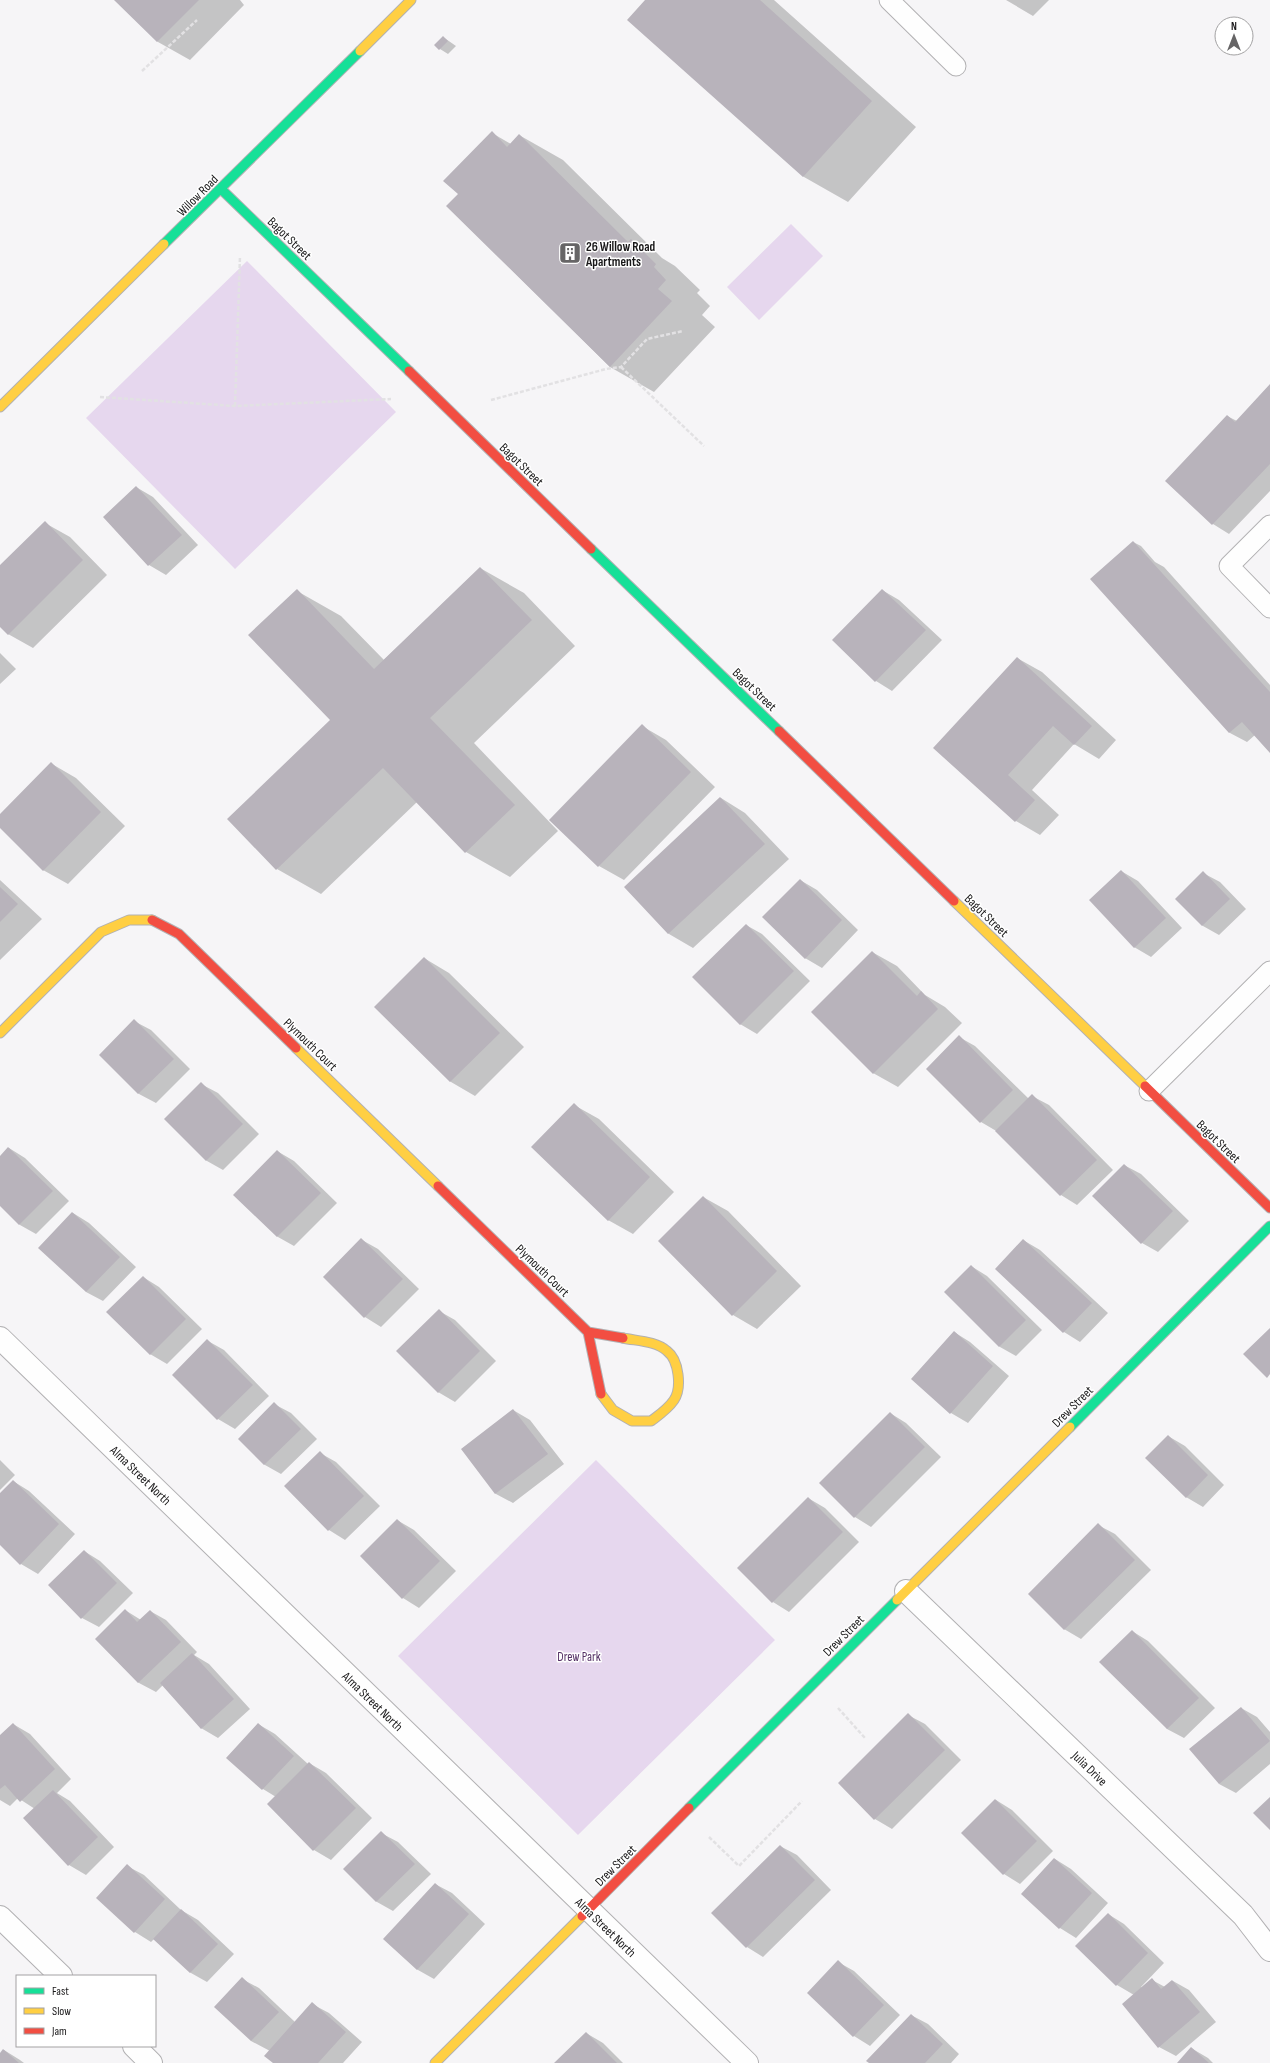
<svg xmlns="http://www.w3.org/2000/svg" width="1270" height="2063" font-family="'Sofia Sans Condensed',sans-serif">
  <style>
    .green { fill: #e6d7ee }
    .shadow { fill: #0003 }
    .building { fill: #b8b3bb }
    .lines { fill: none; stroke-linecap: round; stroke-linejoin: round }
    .lane-casing { stroke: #b2b1b3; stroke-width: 21 }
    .street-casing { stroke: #b2b1b3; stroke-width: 24 }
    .fast-casing { stroke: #b2b1b3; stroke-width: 11 }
    .slow-casing { stroke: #b2b1b3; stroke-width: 11 }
    .jam-casing { stroke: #b2b1b3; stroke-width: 11 }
    .path { stroke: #e2e1e3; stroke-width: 2.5; stroke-dasharray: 4 2; stroke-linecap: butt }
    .lane { stroke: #fefefe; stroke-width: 19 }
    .street { stroke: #fefefe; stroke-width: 22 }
    .fast { stroke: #16e098; stroke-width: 9 }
    .slow { stroke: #ffcf43; stroke-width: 9 }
    .jam { stroke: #f24e42; stroke-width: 9 }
    .labels { text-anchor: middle; stroke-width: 3; stroke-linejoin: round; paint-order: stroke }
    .street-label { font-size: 13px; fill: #181718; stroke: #fff }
    .poi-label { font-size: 13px; font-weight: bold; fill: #181718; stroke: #fff; text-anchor: start }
    .park-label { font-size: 13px; fill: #522e63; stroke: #fff }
  </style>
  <rect width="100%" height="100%" fill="#f6f5f7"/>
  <!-- green -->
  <path class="green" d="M791 224 823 256 759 320 727 287Z
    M247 261 396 412 235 569 86 418Z
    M596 1460 775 1640 578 1835 398 1656Z"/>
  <!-- shadow -->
  <path class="shadow" d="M115 0H240L244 5 190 60 158 42Z
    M646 0H774L916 127 848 202 804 177 629 20Z
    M1006 0H1049L1033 16Z
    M443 37 456 46 448 54 440 49Z
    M492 133 511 144 519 135 563 160 662 258 675 266 700 290 697 293 710 306 702 315 715 327 654 392 610 367 447 206 459 194Z
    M1270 385V491L1229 534 1213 524 1166 481 1227 416 1237 421Z
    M136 487 153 497 198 545 166 575 149 565 104 517Z
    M45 523 70 537 107 575 33 648 8 634 0 626V567Z
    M1133 542 1141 546 1155 562 1164 567 1270 685V752L1255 735 1247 742 1230 733 1105 593Z
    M480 568 524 593 575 646 474 743 558 831 510 877 466 852 417 802 321 894 277 869 331 720 297 591 341 616 384 660Z
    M882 590 899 600 942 640 892 691 876 681Z
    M0 653 16 669 0 684Z
    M1017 658 1042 672 1116 740 1099 759 1074 744 1032 790 1059 815 1040 835 1016 821 935 748Z
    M642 726 666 740 715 787 624 880 599 866Z
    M52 764 76 778 125 826 68 884 43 870 0 827V815Z
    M721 798 745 813 789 859 693 948 669 934 625 887Z
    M1121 871 1138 881 1182 928 1151 957 1134 947Z
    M1203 873 1220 882 1246 909 1219 935 1203 926 1177 899Z
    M0 880 42 919 0 960Z
    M800 880 817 890 858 930 822 968 805 958Z
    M746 925 762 934 810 981 757 1034 740 1024Z
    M872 952 897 966 925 995 945 1007 962 1023 898 1087 873 1073Z
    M424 958 449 973 524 1047 475 1096 451 1082 376 1007Z
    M134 1021 151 1030 190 1069 156 1103 139 1094 100 1055Z
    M959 1037 975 1046 1029 1099 1032 1096 1049 1105 1113 1170 1077 1205 1061 1195 998 1132 981 1122 927 1069Z
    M201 1084 218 1093 259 1134 223 1170 207 1161 165 1119Z
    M574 1105 599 1119 674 1192 633 1234 608 1220Z
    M9 1148 25 1158 69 1201 36 1234 20 1225 0 1205V1157Z
    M277 1151 294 1161 337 1203 294 1246 278 1237 235 1195Z
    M1124 1165 1141 1174 1189 1221 1158 1252 1142 1243Z
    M703 1197 728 1211 801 1286 757 1329 733 1315Z
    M73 1213 89 1223 136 1267 103 1301 86 1292Z
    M362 1240 378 1249 419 1289 381 1327 365 1317Z
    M1023 1240 1040 1250 1108 1313 1080 1342 1064 1332 996 1269Z
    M971 1266 987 1276 1042 1330 1016 1356 1000 1347 945 1292Z
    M143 1277 159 1287 202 1329 167 1364 150 1354Z
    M439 1311 455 1320 496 1361 455 1402 438 1392Z
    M954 1332 970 1342 1009 1376 968 1423 951 1413 912 1379Z
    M208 1341 224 1350 269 1396 235 1429 218 1419 173 1375Z
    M274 1404 291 1413 317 1439 281 1474 265 1465 239 1439Z
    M513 1410 530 1420 564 1464 513 1503 496 1494 462 1449Z
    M890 1413 906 1423 941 1457 871 1527 855 1517 820 1483Z
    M1168 1436 1185 1446 1224 1485 1203 1507 1186 1497Z
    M320 1453 336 1462 380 1506 345 1540 329 1530 285 1486Z
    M0 1460 15 1475 0 1490Z
    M13 1481 29 1491 75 1534 38 1574 21 1564 0 1544V1494Z
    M808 1498 825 1508 859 1542 789 1612 773 1602Z
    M397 1520 414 1530 456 1571 419 1608 403 1598Z
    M1098 1525 1115 1534 1151 1570 1081 1639 1064 1629Z
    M84 1551 100 1561 133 1593 99 1627 82 1618Z
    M125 1610 141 1620 150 1611 166 1620 197 1652 194 1655 209 1664 250 1709 218 1738 201 1728 163 1685 156 1692 139 1683 96 1639Z
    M1132 1631 1148 1641 1215 1708 1184 1738 1167 1729Z
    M1241 1708 1257 1717 1270 1732V1764L1236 1793 1219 1784Z
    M908 1715 925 1724 961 1760 892 1829 875 1819 839 1783Z
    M13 1724 30 1734 71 1779 57 1793 70 1801 114 1847 86 1875 69 1865 24 1818 35 1809 18 1798 10 1806 0 1800V1736Z
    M258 1724 275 1734 308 1764 309 1763 326 1773 372 1818 331 1860 314 1850 268 1804 276 1797 263 1789 227 1758Z
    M996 1800 1012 1810 1053 1851 1020 1884 1004 1874 962 1833Z
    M381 1833 398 1842 431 1874 393 1911 377 1902 345 1869Z
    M780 1846 797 1855 831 1890 763 1957 747 1947Z
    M1055 1859 1071 1869 1108 1903 1076 1938 1060 1928Z
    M127 1866 144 1875 181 1910 198 1920 234 1954 207 1982 191 1973 154 1939 151 1942 135 1932Z
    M435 1884 452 1893 485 1924 434 1979 418 1970 384 1939Z
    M1108 1914 1124 1924 1164 1963 1141 1987 1142 1988 1152 1980 1165 1987 1173 1981 1189 1990 1216 2022 1176 2056 1159 2047 1134 1995 1117 1985Z
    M838 1962 854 1971 900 2015 870 2046 854 2036Z
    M242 1979 259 1988 295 2022 312 2004 329 2013 362 2042 343 2063H274L270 2051 251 2041Z
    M911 2015 928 2024 959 2054 951 2063H870Z
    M586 2033 603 2043 623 2063H555Z
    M1191 2048 1208 2058 1213 2063H1178Z
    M4 2050 20 2060 24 2063H0V2054Z"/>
  <!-- building -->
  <path class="building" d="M114 0H199L157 42Z
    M645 0H760L872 101 803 177 627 20Z
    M443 36 448 41 439 50 434 45Z
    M492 131 507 147 519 134 628 242 631 239 656 264 654 267 666 280 658 289 672 301 610 367 446 206 458 194 443 181Z
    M1270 384V464L1212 525 1165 481 1227 415 1235 422Z
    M136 486 182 535 148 566 103 517Z
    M45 521 83 560 8 635 0 627V565Z
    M1133 541 1270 692V753L1242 722 1229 733 1090 579Z
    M480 567 532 620 430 718 515 805 465 853 383 768 276 870 227 819 330 720 248 635 297 589 374 669Z
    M882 589 926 630 875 682 832 640Z
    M1017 657 1092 726 1074 745 1053 726 1008 775 1035 800 1015 822 933 748Z
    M642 724 691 772 598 867 549 820Z
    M51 762 101 812 43 871 0 828V814Z
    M720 797 765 844 668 934 624 887Z
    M1121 870 1166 918 1134 948 1089 900Z
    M1203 871 1230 899 1202 926 1175 899Z
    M800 879 842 920 805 959 762 917Z
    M0 887 18 904 0 922Z
    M746 924 794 971 740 1025 692 977Z
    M872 951 917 996 921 991 938 1009 873 1074 811 1012Z
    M424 957 500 1033 450 1082 374 1007Z
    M134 1019 174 1059 138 1094 99 1055Z
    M959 1035 1013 1090 980 1123 926 1069Z
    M201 1082 243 1124 206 1161 164 1119Z
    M1032 1094 1097 1160 1060 1196 995 1131Z
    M574 1103 650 1177 608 1221 531 1147Z
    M8 1147 53 1191 19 1225 0 1206V1156Z
    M277 1150 321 1193 277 1237 233 1195Z
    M1124 1164 1173 1211 1141 1244 1092 1196Z
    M703 1196 777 1271 732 1316 658 1241Z
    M72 1212 120 1257 86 1292 38 1248Z
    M361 1238 403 1279 364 1318 323 1277Z
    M1023 1239 1092 1303 1063 1333 995 1269Z
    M971 1265 1026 1320 999 1347 944 1292Z
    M143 1276 186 1319 150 1355 106 1312Z
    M439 1309 480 1351 438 1393 396 1351Z
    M1270 1328V1374L1267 1378 1243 1354Z
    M954 1331 993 1366 950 1414 911 1379Z
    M207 1339 253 1385 217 1420 172 1375Z
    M274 1402 301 1429 264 1465 238 1439Z
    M513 1409 548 1454 495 1494 461 1449Z
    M890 1412 925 1447 854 1518 819 1483Z
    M1168 1435 1208 1475 1186 1498 1145 1458Z
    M320 1451 364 1496 328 1531 284 1486Z
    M13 1480 59 1524 20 1565 0 1545V1493Z
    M808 1497 843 1532 772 1603 737 1568Z
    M397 1519 440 1561 402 1599 360 1556Z
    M1098 1523 1135 1560 1064 1630 1028 1594Z
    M84 1550 117 1583 81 1619 48 1585Z
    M125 1609 137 1622 150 1610 181 1642 138 1683 95 1639Z
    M1132 1630 1199 1698 1167 1729 1099 1662Z
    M192 1653 234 1699 201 1729 160 1683Z
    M1241 1707 1270 1741 1219 1784 1189 1749Z
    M908 1713 945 1750 874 1820 838 1783Z
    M13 1723 55 1769 20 1802 5 1785 0 1789V1735Z
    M258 1723 294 1756 262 1790 226 1758Z
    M309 1762 356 1808 313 1851 267 1804Z
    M53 1790 98 1837 68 1866 23 1818Z
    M1270 1797V1830L1253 1813Z
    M995 1799 1037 1841 1003 1875 961 1833Z
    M381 1831 415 1864 376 1902 343 1869Z
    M780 1845 815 1880 746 1948 711 1913Z
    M1054 1858 1092 1893 1059 1929 1021 1894Z
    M127 1864 165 1899 134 1933 96 1898Z
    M435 1883 469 1914 417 1970 383 1939Z
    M181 1909 218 1944 190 1973 153 1939Z
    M1108 1913 1148 1953 1116 1986 1075 1946Z
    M838 1960 884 2005 853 2037 807 1993Z
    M242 1977 279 2012 251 2041 214 2007Z
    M1152 1978 1161 1989 1172 1980 1200 2012 1158 2048 1122 2004Z
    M312 2002 346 2032 318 2063H273L264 2056Z
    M911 2014 943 2044 925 2063H869L866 2061Z
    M586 2032 617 2063H554Z
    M1191 2047 1209 2063H1177Z
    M3 2049 19 2063H0V2053Z"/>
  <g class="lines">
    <!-- lane casing -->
    <g class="lane-casing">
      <path id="lane" d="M889 0 956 66
        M1270 525 1229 566 1270 608
        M1149 1091 1270 971"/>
    </g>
    <!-- street casing -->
    <g class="street-casing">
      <path id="street" d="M0 1338 747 2063
        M906 1591 1243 1915 1270 1950
        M0 1917 61 1976
        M134 2046 151 2063"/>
    </g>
    <!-- fast casing -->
    <g class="fast-casing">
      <path id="fast" d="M221 189 409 371
        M164 244 360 51
        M591 549 779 731
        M1070 1427 1270 1226
        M689 1808 897 1600"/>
    </g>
    <!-- slow casing -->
    <g class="slow-casing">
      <path id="slow" d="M360 51 411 0
        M0 407 164 244
        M954 901 1145 1086
        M0 1033 101 932 129 920H152
        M296 1048 438 1186
        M601 1394 613 1410 632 1421H651C659 1415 668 1409 674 1400 682 1388 679 1360 667 1351 656 1341 637 1341 623 1338
        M897 1600 1070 1427
        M435 2063 582 1916"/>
    </g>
    <!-- jam casing -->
    <g class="jam-casing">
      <path id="jam" d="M409 371 591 549
        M779 731 954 901
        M152 920 179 934 296 1048
        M1145 1086 1270 1208
        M438 1186 588 1332 623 1338
        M588 1332 601 1394
        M582 1916 689 1808"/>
    </g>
    <!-- path -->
    <path class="path" d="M142 71 197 20
      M621 367 704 446
      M100 397 235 406 391 399
      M491 400 606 369 621 367 647 339 683 331
      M235 406 240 256
      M838 1708 865 1738
      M709 1837 739 1866 802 1801"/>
    <!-- lane -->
    <use href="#lane" class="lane"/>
    <!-- street -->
    <use href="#street" class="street"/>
    <!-- fast -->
    <use href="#fast" class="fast"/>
    <!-- slow -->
    <use href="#slow" class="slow"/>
    <!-- jam -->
    <use href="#jam" class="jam"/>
  </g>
  <!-- icons -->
  <defs>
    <g id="building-square" transform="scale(1.15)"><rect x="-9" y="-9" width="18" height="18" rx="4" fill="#666566" stroke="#fff"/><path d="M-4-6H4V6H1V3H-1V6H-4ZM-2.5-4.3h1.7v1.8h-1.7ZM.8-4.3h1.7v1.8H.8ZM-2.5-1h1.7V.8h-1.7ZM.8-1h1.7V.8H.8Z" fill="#fff"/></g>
  </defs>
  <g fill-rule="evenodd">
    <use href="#building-square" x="570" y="253"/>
  </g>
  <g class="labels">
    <!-- street labels -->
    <g class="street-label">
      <text transform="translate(197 195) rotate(-45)" y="5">Willow Road</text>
      <text transform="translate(290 238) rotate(44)" y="5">Bagot Street</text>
      <text transform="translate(522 464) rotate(44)" y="5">Bagot Street</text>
      <text transform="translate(755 689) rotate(44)" y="5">Bagot Street</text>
      <text transform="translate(987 915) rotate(44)" y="5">Bagot Street</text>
      <text transform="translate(311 1044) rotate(44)" y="5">Plymouth Court</text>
      <text transform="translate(1219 1141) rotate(44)" y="5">Bagot Street</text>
      <text transform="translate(543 1270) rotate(44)" y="5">Plymouth Court</text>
      <text transform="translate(1072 1406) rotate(-45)" y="5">Drew Street</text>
      <text transform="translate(141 1475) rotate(44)" y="5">Alma Street North</text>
      <text transform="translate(843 1635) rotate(-45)" y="5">Drew Street</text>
      <text transform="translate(373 1701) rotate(44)" y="5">Alma Street North</text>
      <text transform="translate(1090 1768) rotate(44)" y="5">Julia Drive</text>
      <text transform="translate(615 1865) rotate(-45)" y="5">Drew Street</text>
      <text transform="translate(606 1927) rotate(44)" y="5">Alma Street North</text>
    </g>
    <!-- poi labels -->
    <g class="poi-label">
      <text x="586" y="251">26 Willow Road<tspan x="586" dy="15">Apartments</tspan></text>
    </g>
    <!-- park labels -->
    <g class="park-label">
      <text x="579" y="1661">Drew Park</text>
    </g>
  </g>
  <!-- legend -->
  <rect x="16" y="1975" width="140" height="72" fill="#ffffff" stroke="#a3a2a3"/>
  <rect x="24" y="1988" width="20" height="6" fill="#16e098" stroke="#a3a2a3"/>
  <text x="52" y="1995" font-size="12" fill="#181718">Fast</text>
  <rect x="24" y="2008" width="20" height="6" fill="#ffcf43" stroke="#a3a2a3"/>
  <text x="52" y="2015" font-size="12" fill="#181718">Slow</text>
  <rect x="24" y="2028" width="20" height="6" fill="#f24e42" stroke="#a3a2a3"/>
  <text x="52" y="2035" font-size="12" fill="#181718">Jam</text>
  <!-- north arrow -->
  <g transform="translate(1234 36)"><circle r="19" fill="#ffffff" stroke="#a3a2a3"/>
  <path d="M0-3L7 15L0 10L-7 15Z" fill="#666566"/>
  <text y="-6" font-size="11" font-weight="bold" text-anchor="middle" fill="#181718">N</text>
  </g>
</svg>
